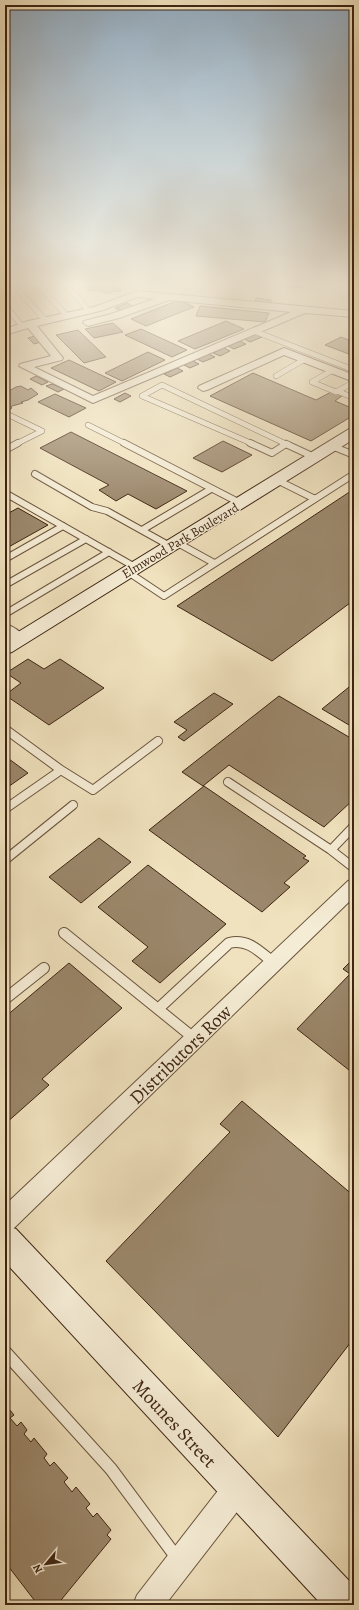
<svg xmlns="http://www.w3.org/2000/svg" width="359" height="1610" font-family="Alegreya,serif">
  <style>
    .building { fill: #9b876b; stroke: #3e2412 }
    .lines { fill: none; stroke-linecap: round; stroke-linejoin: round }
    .lane-far4-casing { stroke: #6a543d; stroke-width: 6 }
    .lane-far3-casing { stroke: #6a543d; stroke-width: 8 }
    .lane-far2-casing { stroke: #6a543d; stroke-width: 10 }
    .lane-far1-casing { stroke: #6a543d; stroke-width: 12 }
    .lane-casing { stroke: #6a543d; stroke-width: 14 }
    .street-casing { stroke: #6a543d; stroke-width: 2 }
    .secondary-casing { stroke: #3e2412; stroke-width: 2 }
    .lane-far4 { stroke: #f5ecd5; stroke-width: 5 }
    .lane-far3 { stroke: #f5ecd5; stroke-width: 6 }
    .lane-far2 { stroke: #f5ecd5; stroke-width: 8 }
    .lane-far1 { stroke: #f5ecd5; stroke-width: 10 }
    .lane { stroke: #f5ecd5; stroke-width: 12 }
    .street { fill: #f5ecd5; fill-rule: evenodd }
    .secondary { fill: #f5ecd5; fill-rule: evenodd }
    .labels { text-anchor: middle; stroke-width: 3; stroke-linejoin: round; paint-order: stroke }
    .far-street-label { font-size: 13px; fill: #3e2412; stroke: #f5ecd5 }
    .near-street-label { font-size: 19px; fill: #3e2412; stroke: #f5ecd5 }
  </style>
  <rect width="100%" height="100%" fill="#f0e2be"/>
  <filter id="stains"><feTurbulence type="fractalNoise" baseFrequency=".005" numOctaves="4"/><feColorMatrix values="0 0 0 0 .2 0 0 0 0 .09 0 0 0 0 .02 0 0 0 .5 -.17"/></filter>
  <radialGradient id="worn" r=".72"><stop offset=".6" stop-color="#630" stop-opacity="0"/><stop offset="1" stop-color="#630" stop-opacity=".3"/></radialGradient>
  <!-- building -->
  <path class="building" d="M271 282 295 283 302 288 270 285Z
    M96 284H103L102 286H115L114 288 121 289 120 292 112 291 111 293H104V291L88 290V289L86 288 88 285Z
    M256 298 271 300V304L255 302Z
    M179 300 194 307 146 326 131 319Z
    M127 303 134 307 122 311 115 308Z
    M200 306 269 313 265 322 196 316Z
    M226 321 244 329 195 349 178 341Z
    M113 323 123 332 94 338 85 329Z
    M141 329 187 350 172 357 125 335Z
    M78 330 106 357 84 363 56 335Z
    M256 334 262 337 250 342 244 339Z
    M35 336 41 342 34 344 28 338Z
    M341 337 354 342V356L325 345Z
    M240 341 246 344 234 349 228 346Z
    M224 348 230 351 220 356 213 353Z
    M148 352 165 360 122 381 105 373Z
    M209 354 215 357 203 362 197 359Z
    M69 360 116 382 99 391 51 368Z
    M193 361 199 364 190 368 184 365Z
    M177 368 183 371 170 377 164 374Z
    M253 373 316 400 333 391 343 395 335 401 354 409V415L311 441 210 396Z
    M36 376 48 382 42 385 30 379Z
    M52 384 64 389 58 392 46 386Z
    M21 386 28 390 31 388 38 394 28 400 21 402 23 403 12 406 11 407 12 408 5 412V393L16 387Z
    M125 393 131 396 120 402 114 399Z
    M55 394 86 408 69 417 38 402Z
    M71 432 187 491 156 509 128 494 116 501 99 490 109 485 40 448Z
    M223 441 252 455 222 472 193 458Z
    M354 489V600L272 661 177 606Z
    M18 508 48 525 5 549V515Z
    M28 659 44 669 60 659 104 688 49 725 5 695 21 683 6 673Z
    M354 683V728L322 709Z
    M214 693 233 704 184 741 178 737 187 730 174 722Z
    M279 696 354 740V799L324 827 229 765 203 786 182 772Z
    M5 756 28 773 5 789Z
    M204 786 306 856 303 858 309 861 284 883 290 887 262 912 149 830Z
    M99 838 131 862 81 903 49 877Z
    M148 865 226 924 160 983 132 961 148 947 98 907Z
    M353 959 354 960V1074L297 1029 350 974 343 969Z
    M69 963 122 1008 42 1079 49 1085 5 1124V1017Z
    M242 1101 354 1196V1338L278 1437 106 1261 230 1132 220 1124Z
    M5 1404 14 1415 10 1418 17 1426 21 1422 27 1430 24 1434 31 1442 34 1438 47 1454 44 1458 50 1466 54 1462 68 1478 64 1482 72 1492 76 1487 90 1504 86 1508 93 1517 97 1513 111 1530 107 1535 111 1539 57 1605H38L5 1562Z"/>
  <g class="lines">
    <!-- lane-far4 casing -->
    <g class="lane-far4-casing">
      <path id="lane-far4" d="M36 282 66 315
        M64 282 89 311
        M12 283 45 320
        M5 285 20 282
        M5 305 22 326
        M254 331 354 370
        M333 370 312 382 336 392 354 382
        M276 376 305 359
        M337 391 354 398
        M9 415 42 431 16 444
        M88 425 126 444
        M253 444 142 396 162 385 286 444
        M286 444H288"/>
    </g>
    <!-- lane-far3 casing -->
    <g class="lane-far3-casing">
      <path id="lane-far3" d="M124 443 240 503
        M250 443 272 453 286 444
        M286 444 314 457
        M332 446 354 455
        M5 450 18 443
        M35 474 92 507 107 511 170 546
        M5 493 135 567
        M315 499 354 474
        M142 530 211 489
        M176 542 214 563
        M5 559 63 526
        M128 572 164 596 315 499 277 480
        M5 585 86 539
        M5 614 109 552"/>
    </g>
    <!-- lane-far2 casing -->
    <g class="lane-far2-casing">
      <path id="lane-far2" d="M5 729 61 770
        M228 782 331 850
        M5 809 61 770 93 790 158 741
        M354 826 331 850 354 868
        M5 860 73 805"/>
    </g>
    <!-- lane-far1 casing -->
    <g class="lane-far1-casing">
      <path id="lane-far1" d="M64 933 195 1039
        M5 999 44 968
        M158 1009 229 943C248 938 260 952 274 963"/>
    </g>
    <!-- lane casing -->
    <g class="lane-casing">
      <path id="lane" d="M5 1352 111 1469 177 1558"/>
    </g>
    <!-- street casing -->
    <g class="street-casing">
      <path id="street" d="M137 291 354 311V317L305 313 93 403 19 366 20 364 51 356 28 328 5 335V329L28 321 94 307ZM138 297 154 299 111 314 84 321 83 323 88 326 119 318 169 300 291 312 93 396 34 367 62 360 63 358 37 326 100 311Z
        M284 348 354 375V382L284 355 207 390 203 391 198 388 199 386Z
        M5 624C13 626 22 632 26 639L24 642H14L5 636Z
        M354 879V897L13 1229 5 1233V1205L348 881Z
        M237 1476 247 1479 250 1489 247 1499 165 1605H133L137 1595 227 1479Z"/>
    </g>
    <!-- secondary casing -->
    <g class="secondary-casing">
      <path id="secondary" d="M354 427V439L12 652 5 654V640L349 429Z
        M5 1225 16 1229 354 1586V1605H322L5 1262Z"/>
    </g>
    <!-- lane-far4 -->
    <use href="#lane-far4" class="lane-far4"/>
    <!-- lane-far3 -->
    <use href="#lane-far3" class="lane-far3"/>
    <!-- lane-far2 -->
    <use href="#lane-far2" class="lane-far2"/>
    <!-- lane-far1 -->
    <use href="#lane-far1" class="lane-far1"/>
    <!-- lane -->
    <use href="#lane" class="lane"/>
    <!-- street -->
    <use href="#street" class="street"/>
    <!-- secondary -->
    <use href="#secondary" class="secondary"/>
  </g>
  <!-- sky -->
  <linearGradient id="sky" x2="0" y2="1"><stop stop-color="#93acc0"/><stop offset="0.56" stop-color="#f8f2e2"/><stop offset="1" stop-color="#f8f2e2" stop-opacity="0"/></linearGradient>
  <rect width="359" height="507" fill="url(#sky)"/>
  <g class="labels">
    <!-- far-street labels -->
    <g class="far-street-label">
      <text transform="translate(180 540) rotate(-31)" y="5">Elmwood Park Boulevard</text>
    </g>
    <!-- near-street labels -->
    <g class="near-street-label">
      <text transform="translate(180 1054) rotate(-44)" y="7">Distributors Row</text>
      <text transform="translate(175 1423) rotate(47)" y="7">Mounes Street</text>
    </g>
  </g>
  <!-- margin -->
  <rect width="359" height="1610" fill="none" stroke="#f0e2be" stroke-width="20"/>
  <rect x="6" y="6" width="347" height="1598" fill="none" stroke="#3e2412" stroke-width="2"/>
  <rect x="10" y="10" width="339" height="1590" fill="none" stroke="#3e2412"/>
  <!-- north arrow -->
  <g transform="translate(46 1564) rotate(241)" stroke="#f5ecd5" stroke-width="3" paint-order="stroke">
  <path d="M0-3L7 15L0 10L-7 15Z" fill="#3e2412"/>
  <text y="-6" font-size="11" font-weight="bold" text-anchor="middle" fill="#3e2412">N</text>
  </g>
  <rect width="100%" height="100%" filter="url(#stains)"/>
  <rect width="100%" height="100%" fill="url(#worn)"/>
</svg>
